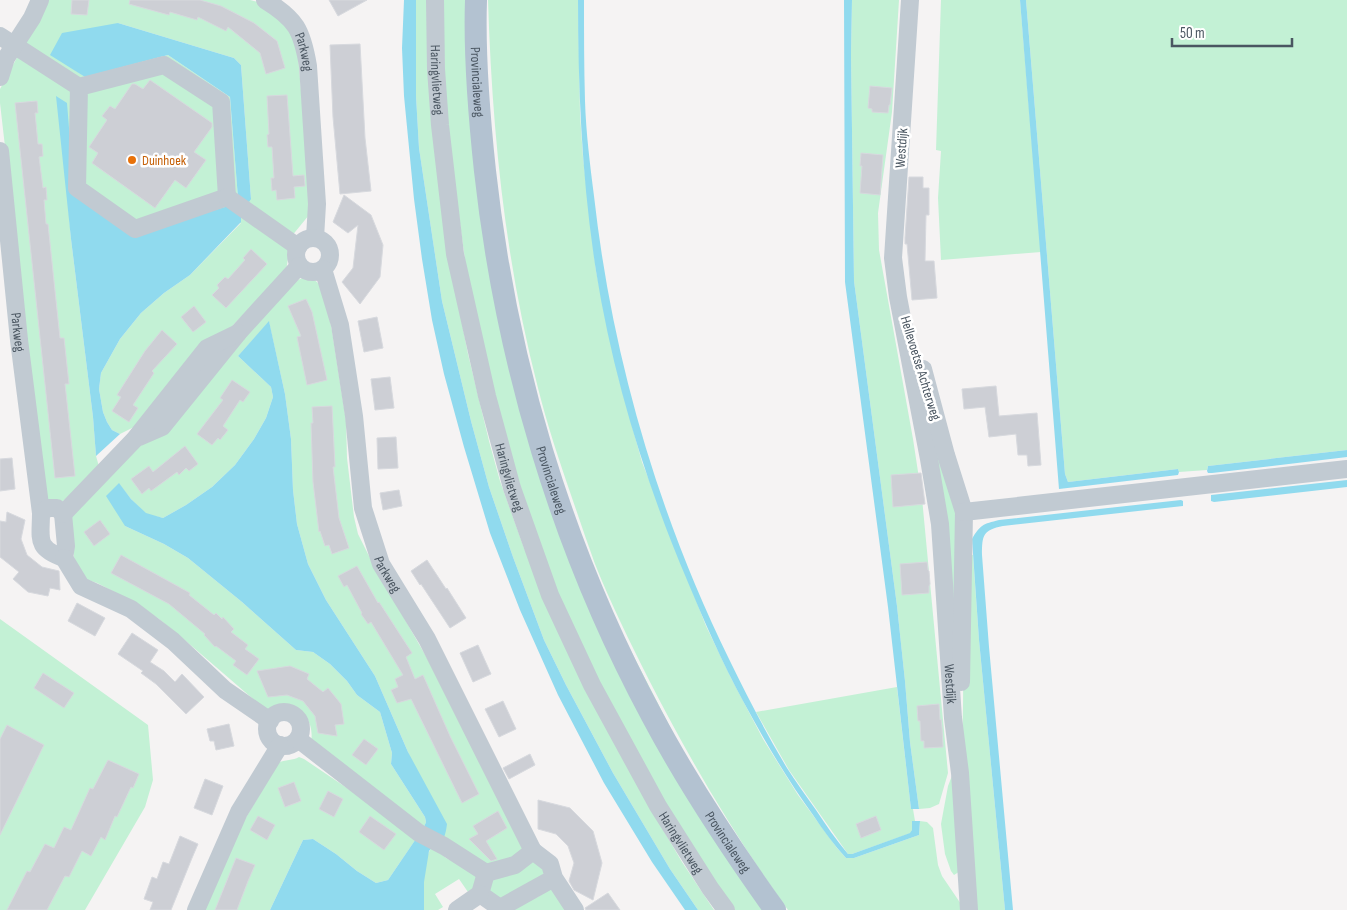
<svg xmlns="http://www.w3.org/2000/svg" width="1347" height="910" font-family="'Sofia Sans Condensed',sans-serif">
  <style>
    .green { fill: #c3f1d5; fill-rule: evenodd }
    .water { fill: #90daee }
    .building { fill: #cdcfd5; stroke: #d7d9de }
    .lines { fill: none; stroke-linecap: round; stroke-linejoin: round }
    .minor { stroke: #c1cad2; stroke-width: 18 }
    .major { stroke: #b3c2d1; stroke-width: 22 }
    .food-dot { fill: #e8710a; stroke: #fff; stroke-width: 2 }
    .labels { text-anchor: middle; stroke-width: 5; stroke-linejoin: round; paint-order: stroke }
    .street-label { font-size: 14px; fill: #4a5661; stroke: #fff }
    .food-label { font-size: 14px; fill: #c56008; stroke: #fff; text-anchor: start }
  </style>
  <rect width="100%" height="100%" fill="#f5f3f3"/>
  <!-- green -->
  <path class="green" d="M48 0H250L262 3 277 11 297 44 311 207 309 215 291 237 286 272 238 320 142 423 120 434 112 430 107 422 103 412 99 389 101 373 120 339 141 313 164 293 190 275 241 223 135 233 67 190 71 239 93 417 96 456 100 470 57 506 46 505 0 103V89ZM118 23 234 58 241 65 251 199 238 198 230 97 168 55 85 77 72 68Z
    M416 0H428L458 303 468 354 489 441 500 481 524 548 655 816 682 862 714 910H698L670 869 613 773 566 685 544 640 513 557 489 487 471 421 442 301 431 228 419 148 416 96Z
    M442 0H467L538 470 764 910H733L696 857 614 713 556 590 537 541 498 412 467 274 447 130Z
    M488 0H578L580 114 583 157 596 271 619 379 642 462 706 626 731 678 763 739 798 795 837 848 846 858H854L919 835 920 821 927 822 933 828 938 865 942 876 963 907 964 910H788C735 837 690 760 649 680 630 642 611 604 595 564 587 542 579 518 571 495 559 460 547 424 538 388 505 261 492 130 488 0Z
    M852 0H899L892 112 878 213 879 250 913 439 922 498 948 773 939 804 930 808 919 809 910 742 905 681 897 606 854 281 851 54Z
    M941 0H1020L1041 252 941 260 938 198 941 151 936 150Z
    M1026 0H1347V450L1208 466 1207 470 1179 472 1178 469 1068 482 1065 474Z
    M302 278 313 279 317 282 324 292 332 331 346 421 347 458 354 517 358 534 372 562 451 700 528 841 518 857 488 865 442 841 408 752 375 676 326 600 308 564 297 524 293 490 291 439 285 394 269 322 238 356 271 387 273 397 266 418 254 439 235 465 212 487 186 505 163 518 146 514 131 499 119 484 125 526 164 544 188 558 242 602 296 650 313 652 330 664 347 681 357 695 380 712 392 753 391 764 425 817 426 822 424 827 311 743C314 726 307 708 286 709 279 709 274 713 267 711L187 642 159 619 130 600 97 583 82 578 76 568 66 512 290 284Z
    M908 335 955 506 958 529 955 715Z
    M973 555 979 640 1005 910H974L962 749 963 708 964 556Z
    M0 619 148 725 153 780 145 807 85 910H0Z
    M897 687 911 809H913L915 821H912V830L911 833 852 854H848L789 770 756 712Z
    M299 757 304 759 418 836 388 880 376 883 357 871 336 854 313 839 303 840 270 910H202L230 845 278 763C285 759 293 761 299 757Z
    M955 768 962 870 954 875 951 871 945 854 941 824 948 786Z
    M432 847 446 858 479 874 477 885 468 892 459 879 435 894 443 907 438 910H424C423 895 422 859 432 847Z
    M533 860 541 863 544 873 541 877 512 895 500 898 488 891 492 878Z
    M551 888 570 910H511L513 907 538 897Z"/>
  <!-- water -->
  <path class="water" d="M404 0H416V96L419 148 431 228 442 301 471 421 489 487 513 557 544 640 566 685 613 773 670 869 698 910H685L652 862 604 783 558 695 520 610 490 533 464 447 444 374 432 320 422 259 414 199 404 96 402 48Z
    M578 0H584C584 34 584 67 585 101 586 133 590 164 594 196 612 357 658 514 729 659 747 696 766 733 787 768 796 782 806 796 816 810 826 825 836 840 848 854H852L910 833 912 830V821H920L919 835 854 858H846C834 845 823 830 813 815 787 779 764 740 743 701 722 662 704 621 687 580 645 481 613 377 596 271 582 181 578 91 578 0Z
    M844 0H852L851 54 854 281 897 606 905 681 910 742 919 809H911L888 607 845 282Z
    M1020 0H1026L1065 474 1068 482 1178 469 1179 472 1178 475 1059 489Z
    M118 23 234 58 241 65 251 199 247 205 238 198 230 97 168 55 85 77 50 55 62 33Z
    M56 96 67 103 74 190 135 233 232 205 241 212V222L190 275 164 293 141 313 120 339 101 373 99 389 103 412 107 422 112 430 120 434 96 456 93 417 71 239Z
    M269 321 285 394 291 439 293 490 297 524 308 564 326 600 375 676 408 752 447 824C444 847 440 837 429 851L424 882V910H270L303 840 313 839 336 854 357 871 376 883 388 880 424 827 426 822 425 817 391 764 392 753 380 712 357 695 347 681 330 664 313 652 296 650 242 602 188 558 164 544 125 526 106 496 119 483 131 499 146 513 163 518 186 505 212 487 235 465 254 439 266 418 273 397 271 387 238 356Z
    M1347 450V457L1212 473H1208L1207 471 1208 466Z
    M1347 480V487L1214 502 1211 501V495Z
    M1181 500 1183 501V506L1003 526C983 530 982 535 982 555L989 647 1013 910H1005L979 640 972 539C980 525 983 524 999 520Z"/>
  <!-- building -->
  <path class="building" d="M72 0H89L87 15 71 14Z
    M130 0H200L221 6 254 23 277 41 285 68 266 74 260 53 228 27 226 31 198 17 197 20 170 12 169 15 129 4Z
    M329 0H367L338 16Z
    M360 44 365 138 371 191 340 194 333 117 330 45Z
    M150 80 212 123V127L194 152 206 160 186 188 175 180 155 208 92 163 98 153 89 147 107 120 102 116 110 106 115 109 132 84H135L143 89Z
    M870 86 892 88 890 105H889L888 113 872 112V109L868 108Z
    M287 95 293 176 304 175 305 186 294 187 295 198 277 200 276 190 272 191 271 178H274L272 147H268L267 135 269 134 267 96Z
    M37 101 38 113H35L38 144H42L43 156 39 157 43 188 46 187 47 200H44L46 224H48L60 338H64L69 384H65L75 476 55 478 15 103Z
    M861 153 883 155 880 195 860 193 862 166H860Z
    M909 177H923V188H929V215H926L925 261H934L937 298 912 300 907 244H905V238Z
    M344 195 371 215 383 245 380 277 360 304 342 282 353 268 358 225 348 233 333 222Z
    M251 249 267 264 226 308 212 295 219 288 217 285 225 277 228 279 245 260 243 258Z
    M306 299 312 312 327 380 307 385 297 337 301 336 288 306Z
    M194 306 206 322 193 332 181 317Z
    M377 317 383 348 364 352 358 321Z
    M162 330 177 344 152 371 154 373 133 405 138 408 129 422 112 411 121 397 117 395 145 351Z
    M390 377 394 408 375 410 371 379Z
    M232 380 250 392 243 402 240 400 223 426 228 430 220 440 218 438 212 445 197 434 223 400 220 398Z
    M996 386 999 416 1037 413 1041 465 1028 466 1027 455H1018L1016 434 989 437 985 407 964 409 962 389Z
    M332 406 335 467H333L339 518 349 548 332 554 329 545 325 546 320 531 319 532 313 482 311 423H313L312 407Z
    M396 437 398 468 378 469 377 438Z
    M185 446 198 464 189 471 186 468 179 475 177 472 151 491 149 488 142 494 131 479 149 466 153 472Z
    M12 458 15 489 0 491V459Z
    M921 473 925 504 893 507 891 475Z
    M399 490 402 506 383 510 380 493Z
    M7 512 25 520 21 539 27 555 42 567 59 571 60 590 50 588 48 596 28 592 13 579 19 572 0 557V521L6 522Z
    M100 520 110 534 94 546 84 532Z
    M121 555 190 593 189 595 214 615 216 613 222 619 223 617 234 629 231 632 248 645 245 649 259 659 247 675 233 665 236 661 216 646 215 647 204 635 205 634 169 604 111 573Z
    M427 560 446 589 447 588 466 618 450 628 421 584 420 585 411 571Z
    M927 562 928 570 929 571 930 584 929 586V593L902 595 900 564Z
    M357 566 378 603 379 602 412 653 406 657 415 679 423 675 450 736 479 794 462 803 411 699 397 703 391 690 398 687 395 679 403 675 371 622 368 624 361 614 362 613 347 585 344 587 338 576Z
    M77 603 105 618 95 636 68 621Z
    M132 633 158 650 150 662 164 671 175 682 182 674 204 697 186 714 156 684 141 673 143 671 118 654Z
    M478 645 491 674 473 682 460 653Z
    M290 666 309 674 307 679 323 692 328 688 341 704 344 724 335 725 337 736 318 733 315 716 303 701 287 695 268 697 257 671Z
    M43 673 74 693 64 708 34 688Z
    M503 701 516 729 499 737 485 709Z
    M939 704 940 720 941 719 942 728 943 747 924 748V741H921L920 721H918L917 706Z
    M229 724 234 746 216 750 214 741H210L207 729Z
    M7 725 44 745 0 835V739Z
    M364 739 378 749 366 765 352 755Z
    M530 754 535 765 509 779 503 768Z
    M108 760 139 774 133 788 131 787 117 817 115 816 105 840 101 837 91 856 82 851 69 877 65 876 47 910H7L27 871 30 872 45 844 54 848 64 827 71 830 90 788 93 789Z
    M205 779 223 786 212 815 194 808Z
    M294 782 301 801 285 807 278 788Z
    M328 791 343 799 334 817 319 809Z
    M538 800 570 808 593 831 602 863 593 900 574 890 569 881 574 863 568 846 556 834 538 829Z
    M498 811 507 828 486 841 497 859 491 861 469 839 478 834 473 826Z
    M258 816 275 825 267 840 250 830Z
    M370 816 396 834 384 850 359 832Z
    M876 816 881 830 861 838 856 824Z
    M180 836 198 844 192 858 171 910H150L153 902 144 899 152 877 157 879 163 862 169 864Z
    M236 858 255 865 248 881 237 910H215Z
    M608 893 620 910H586L585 908Z"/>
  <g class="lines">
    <!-- minor -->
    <g class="minor">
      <path id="s1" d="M265 0C296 19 302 30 308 66L317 204 315 238"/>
      <path id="s2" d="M435 0 436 69 440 125 455 254 487 396 512 488 550 595 592 685 658 806 710 888 726 910"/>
      <path id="s3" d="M910 0 893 258 898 297 929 459 940 524 953 718 960 773 969 910"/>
      <path d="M0 36 79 87 164 65 221 102 227 197 135 229 77 188 79 87"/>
      <path d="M0 77 6 58 32 18 40 0"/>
      <path id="s4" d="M0 151 19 340 41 513"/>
      <path d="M227 197 298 247"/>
      <circle cx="313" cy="255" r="17"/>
      <path id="s5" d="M323 269 340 325 354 416 363 508 381 564 427 639 533 851"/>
      <path d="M923 369 946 455 964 512 961 682"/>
      <path d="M139 437 162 427 238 333 299 266"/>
      <path d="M48 508H57L63 514 66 546 64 558C35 548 41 539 41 513Z"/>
      <path d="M964 512 1347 469"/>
      <path d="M63 514 134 440 207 348 238 333"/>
      <path d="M64 558 81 586 131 609 173 641 225 690 270 721"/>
      <circle cx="284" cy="729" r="17"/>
      <path d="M298 739 419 833 444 846 486 873"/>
      <path d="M554 878 500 908 480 894 486 873 515 865 533 851 550 864 554 878 575 910"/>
      <path d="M196 910 239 812 280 745"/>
      <path d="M457 910 480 894"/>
    </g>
    <!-- major -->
    <path class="major" id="s6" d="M476 0C474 57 479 115 485 171 506 361 561 547 652 716 688 784 730 847 775 910"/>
  </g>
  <!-- markers -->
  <circle class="food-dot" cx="132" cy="160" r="5"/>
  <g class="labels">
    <!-- street labels -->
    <g class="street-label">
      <text dy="5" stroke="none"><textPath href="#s1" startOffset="68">Parkweg</textPath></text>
      <text dy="5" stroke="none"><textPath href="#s2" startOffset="80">Haringvlietweg</textPath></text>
      <text dy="5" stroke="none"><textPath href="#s6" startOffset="82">Provincialeweg</textPath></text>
      <text transform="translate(901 148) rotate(-86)" y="5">Westdijk</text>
      <text dy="5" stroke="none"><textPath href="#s4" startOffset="182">Parkweg</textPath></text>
      <text transform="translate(921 368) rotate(73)" y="5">Hellevoetse Achterweg</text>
      <text dy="5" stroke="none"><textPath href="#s2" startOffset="485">Haringvlietweg</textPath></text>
      <text dy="5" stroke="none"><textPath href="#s6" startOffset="488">Provincialeweg</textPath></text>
      <text dy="5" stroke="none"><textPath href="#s5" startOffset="314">Parkweg</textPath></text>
      <text dy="5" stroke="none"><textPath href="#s3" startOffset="689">Westdijk</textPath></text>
      <text dy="5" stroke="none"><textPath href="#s6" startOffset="892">Provincialeweg</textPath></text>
      <text dy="5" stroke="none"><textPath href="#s2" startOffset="890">Haringvlietweg</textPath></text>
    </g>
    <!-- food labels -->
    <g class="food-label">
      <text x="142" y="165">Duinhoek</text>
    </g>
  </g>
  <!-- scale -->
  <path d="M1172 38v8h120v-8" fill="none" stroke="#4a5661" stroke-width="2.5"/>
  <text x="1180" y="38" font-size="15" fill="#4a5661" stroke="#ffffff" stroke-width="4" paint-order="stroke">50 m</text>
</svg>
